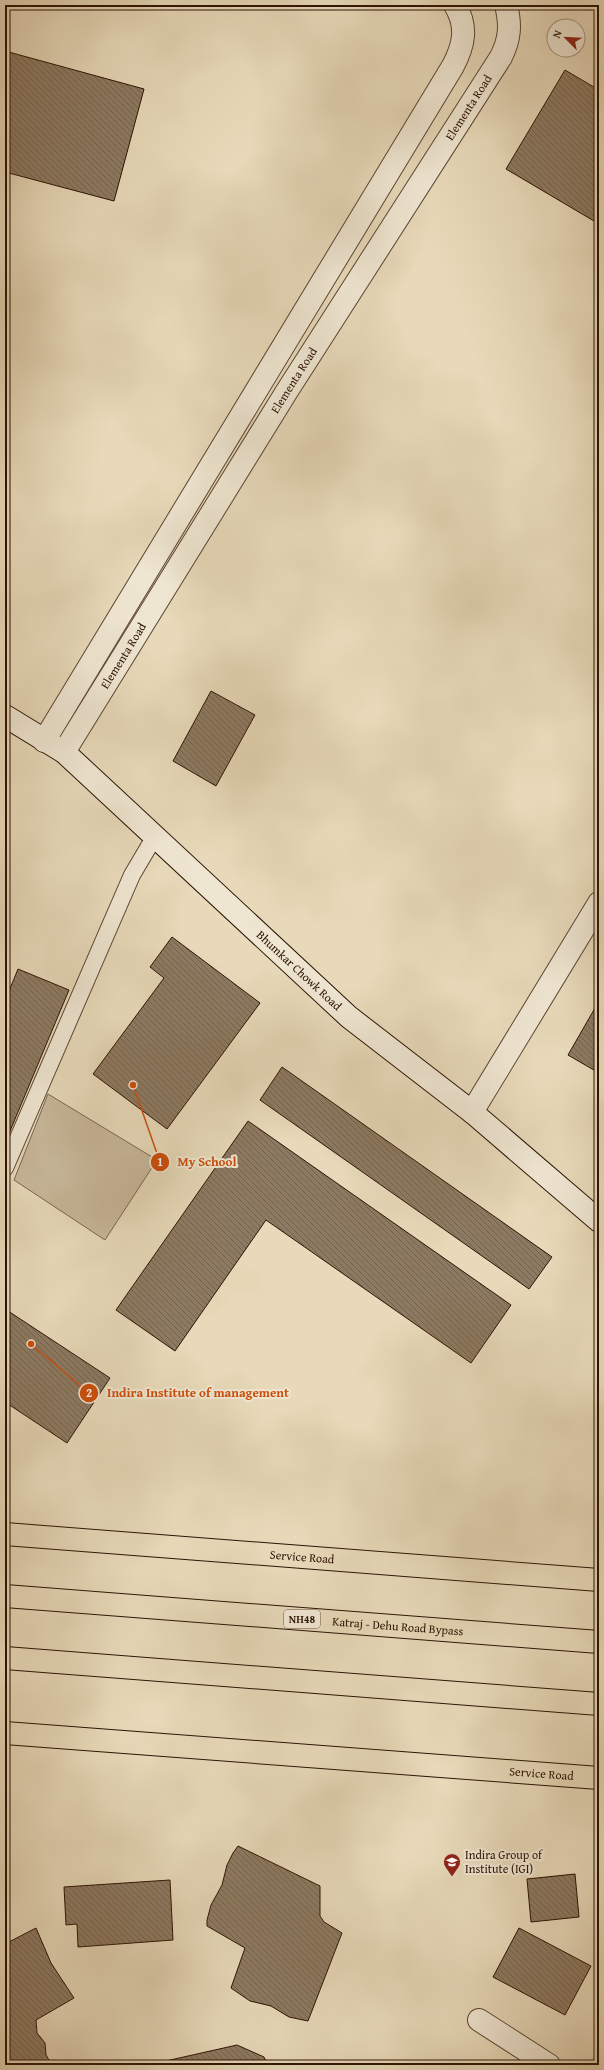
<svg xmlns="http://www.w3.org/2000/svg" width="604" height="2070" font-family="'Gentium Book Plus',serif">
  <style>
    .pitch { fill: #c7b79a; stroke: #7a654f }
    .building { fill: url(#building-back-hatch); stroke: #2c1304 }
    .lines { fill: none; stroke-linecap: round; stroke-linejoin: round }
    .lane-casing { stroke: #5b4431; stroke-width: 18 }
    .street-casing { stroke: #5b4431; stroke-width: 24 }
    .secondary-casing { stroke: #2c1304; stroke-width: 24 }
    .primary-casing { stroke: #2c1304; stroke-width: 24 }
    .highway-casing { stroke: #2c1304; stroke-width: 24 }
    .lane { stroke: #efe6d2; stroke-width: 16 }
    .street { stroke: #efe6d2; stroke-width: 22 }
    .secondary { stroke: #efe6d2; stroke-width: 22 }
    .primary { stroke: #e7d9b9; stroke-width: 22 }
    .highway { stroke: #e7d9b9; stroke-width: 22 }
    .labels { text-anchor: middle; stroke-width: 4; stroke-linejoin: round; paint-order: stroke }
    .shield { fill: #efe6d2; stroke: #665242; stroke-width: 1 }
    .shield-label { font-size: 11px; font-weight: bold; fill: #2c1304 }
    .street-label { font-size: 12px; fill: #2c1304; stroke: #efe6d2 }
    .poi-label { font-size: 12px; fill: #2c1304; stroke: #efe6d2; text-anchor: start }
    .leader { fill: none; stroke: #cc4e0b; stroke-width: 1.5 }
    .callout-dot { fill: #cc4e0b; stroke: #efe6d2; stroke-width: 1.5 }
    .mark-label { font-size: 12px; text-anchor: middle; font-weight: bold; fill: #fff }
    .callout-label { font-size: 13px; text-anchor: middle; font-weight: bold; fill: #cc4e0b; stroke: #efe6d2; stroke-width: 4; stroke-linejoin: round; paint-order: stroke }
  </style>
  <defs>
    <pattern id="building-back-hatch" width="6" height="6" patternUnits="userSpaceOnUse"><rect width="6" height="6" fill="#8d7a62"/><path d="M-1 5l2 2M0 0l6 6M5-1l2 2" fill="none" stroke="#73634f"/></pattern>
  </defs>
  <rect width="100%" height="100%" fill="#e7d9b9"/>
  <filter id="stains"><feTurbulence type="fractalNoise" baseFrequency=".005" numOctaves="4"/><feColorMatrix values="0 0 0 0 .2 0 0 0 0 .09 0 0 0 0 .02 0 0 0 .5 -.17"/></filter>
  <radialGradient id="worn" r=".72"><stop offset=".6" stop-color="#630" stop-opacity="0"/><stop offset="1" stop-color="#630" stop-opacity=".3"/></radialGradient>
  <!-- pitch -->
  <path class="pitch" d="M48 1094 157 1160 105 1240 14 1180Z"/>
  <!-- building -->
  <path class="building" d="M5 51 144 89 114 201 5 172Z
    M565 70 599 90V224L506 169Z
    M211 691 255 715 216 786 173 761Z
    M172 937 260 1003 167 1129 93 1074 164 978 150 967Z
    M18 969 69 990 5 1143V1001Z
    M599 1001V1073L568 1055Z
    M282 1067 552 1257 529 1289 260 1100Z
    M248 1121 511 1305 471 1363 266 1220 175 1351 116 1310Z
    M5 1309 110 1378 67 1443 5 1402Z
    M238 1846 320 1886V1916L324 1922 342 1933 308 2021 289 2017 271 2006 250 2001 231 1988 245 1948 207 1926V1920L211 1905 222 1885 227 1865 233 1853Z
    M575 1874 579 1917 531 1922 527 1879Z
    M170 1880 173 1940 78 1947 77 1924 66 1925 64 1887Z
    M36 1928 51 1963 74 1998 36 2020 37 2033 45 2043 46 2055 52 2065H5V1944Z
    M519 1928 591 1966 565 2015 493 1977Z
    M237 2045 264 2057 268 2065H148Z"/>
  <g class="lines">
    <!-- lane casing -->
    <g class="lane-casing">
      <path id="lane" d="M5 1168 132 875 155 836"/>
    </g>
    <!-- street casing -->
    <g class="street-casing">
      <g id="street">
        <path d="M44 741 453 66C464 45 468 27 455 5"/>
        <path id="s1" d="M64 752 287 391 501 57C510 39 511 25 506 5"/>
        <path d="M472 1112 599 903"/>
        <path d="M479 2020 549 2065"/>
      </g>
    </g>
    <!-- secondary casing -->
    <g class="secondary-casing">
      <g id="secondary">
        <path id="s2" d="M5 716 64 752 349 1017 472 1112 599 1221"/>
      </g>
    </g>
    <!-- primary casing -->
    <g class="primary-casing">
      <g id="primary">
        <path id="s3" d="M5 1534 599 1580"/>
        <path id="s4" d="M5 1733 599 1778"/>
      </g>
    </g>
    <!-- highway casing -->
    <g class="highway-casing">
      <g id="highway">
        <path id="s5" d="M5 1596 599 1642"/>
        <path d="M5 1658 599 1704"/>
      </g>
    </g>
    <!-- lane -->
    <use href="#lane" class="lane"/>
    <!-- street -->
    <use href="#street" class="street"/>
    <!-- secondary -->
    <use href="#secondary" class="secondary"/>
    <!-- primary -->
    <use href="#primary" class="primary"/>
    <!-- highway -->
    <use href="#highway" class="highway"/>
  </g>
  <!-- icons -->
  <defs>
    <g id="university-pin" transform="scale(0.9)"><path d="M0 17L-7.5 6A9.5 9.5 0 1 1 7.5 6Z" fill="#8f2418" stroke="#efe6d2"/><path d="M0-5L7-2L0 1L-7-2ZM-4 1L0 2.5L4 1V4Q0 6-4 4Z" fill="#fff"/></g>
  </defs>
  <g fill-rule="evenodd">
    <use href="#university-pin" x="452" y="1862"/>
  </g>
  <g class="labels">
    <!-- shield labels -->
    <rect class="shield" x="284" y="1610" width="36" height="18" rx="3"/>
    <g class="shield-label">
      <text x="302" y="1623">NH48</text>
    </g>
    <!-- street labels -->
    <g class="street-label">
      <text dy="4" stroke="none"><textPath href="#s1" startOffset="761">Elementa Road</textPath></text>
      <text dy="4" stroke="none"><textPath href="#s1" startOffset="437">Elementa Road</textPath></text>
      <text dy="4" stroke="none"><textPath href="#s1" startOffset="113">Elementa Road</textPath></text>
      <text dy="4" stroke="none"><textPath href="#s2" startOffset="390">Bhumkar Chowk Road</textPath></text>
      <text dy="4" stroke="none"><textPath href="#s3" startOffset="298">Service Road</textPath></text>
      <text dy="4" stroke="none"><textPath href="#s5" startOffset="394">Katraj - Dehu Road Bypass</textPath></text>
      <text dy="4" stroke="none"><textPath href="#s4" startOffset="538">Service Road</textPath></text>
    </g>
    <!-- poi labels -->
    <g class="poi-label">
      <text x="465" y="1859">Indira Group of<tspan x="465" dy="14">Institute (IGI)</tspan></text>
    </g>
  </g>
  <!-- callouts -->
  <path class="leader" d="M133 1085L160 1162M31 1344L89 1393"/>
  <g class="callout-dot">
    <circle cx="133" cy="1085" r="4"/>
    <circle cx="31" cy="1344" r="4"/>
    <circle cx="160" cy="1162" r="10"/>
    <circle cx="89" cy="1393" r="10"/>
  </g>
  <g class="mark-label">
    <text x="160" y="1166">1</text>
    <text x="89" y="1397">2</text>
  </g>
  <g class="callout-label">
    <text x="207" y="1166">My School</text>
    <text x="198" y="1397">Indira Institute of management</text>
  </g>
  <!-- margin -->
  <rect width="604" height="2070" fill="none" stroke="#e7d9b9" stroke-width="20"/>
  <rect x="6" y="6" width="592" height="2058" fill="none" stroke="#2c1304" stroke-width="2"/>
  <rect x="10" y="10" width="584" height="2050" fill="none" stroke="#2c1304"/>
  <!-- north arrow -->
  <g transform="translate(566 38) rotate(294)"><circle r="19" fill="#efe6d2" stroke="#a19280"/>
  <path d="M0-3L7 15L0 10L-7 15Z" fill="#8f2418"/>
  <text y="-6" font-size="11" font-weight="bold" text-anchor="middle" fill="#2c1304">N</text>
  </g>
  <rect width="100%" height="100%" filter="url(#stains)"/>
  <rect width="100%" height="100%" fill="url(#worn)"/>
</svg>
